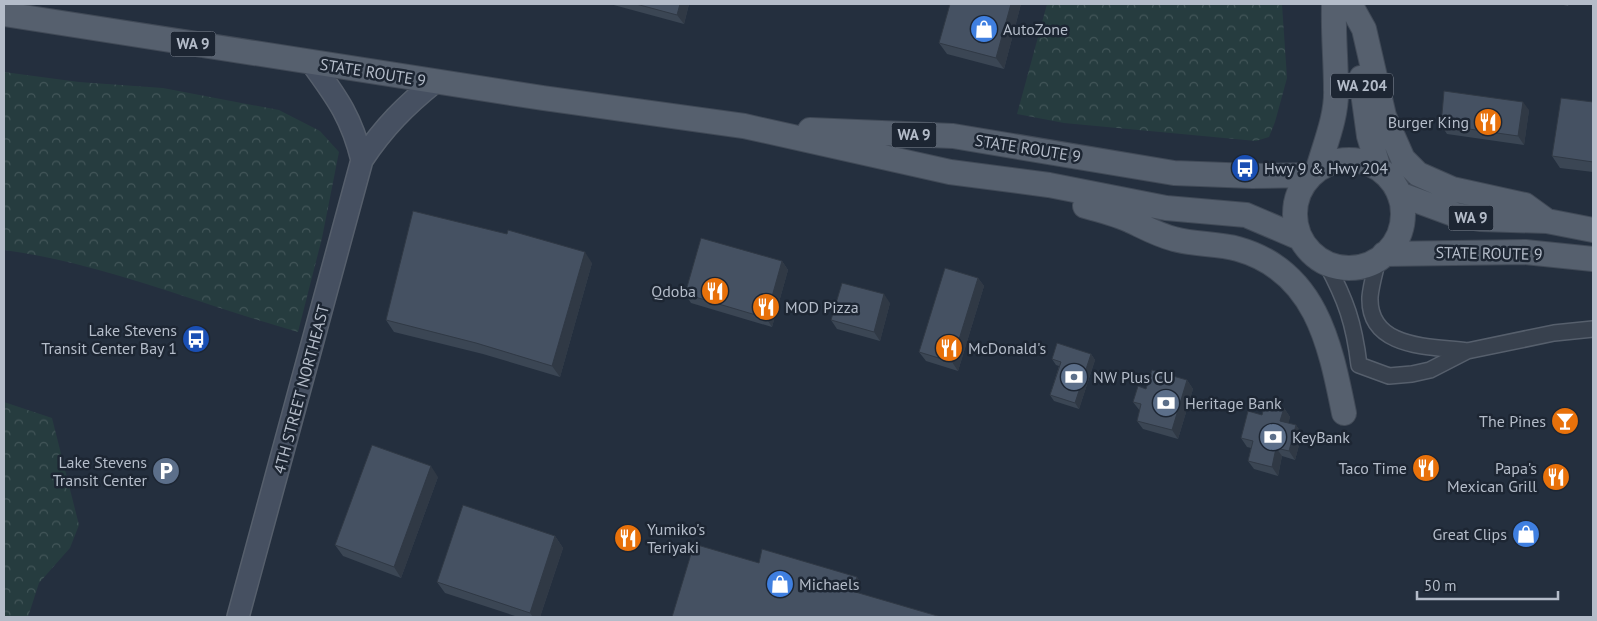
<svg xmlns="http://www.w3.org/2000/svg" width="1597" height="621" font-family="'PT Sans',sans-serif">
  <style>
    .forest { fill: url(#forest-crowns) }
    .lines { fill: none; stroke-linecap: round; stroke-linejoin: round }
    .street-casing { stroke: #565f6c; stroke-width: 18 }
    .secondary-casing { stroke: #565f6c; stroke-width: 24 }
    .primary-casing { stroke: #414a57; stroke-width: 26 }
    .street { stroke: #38414e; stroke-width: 15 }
    .secondary { stroke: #465061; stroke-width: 21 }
    .primary { stroke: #56606e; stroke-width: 24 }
    .wall { fill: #3b4654 }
    .shaded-wall { fill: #303945 }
    .building { fill: #455162; stroke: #303945 }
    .labels { text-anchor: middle; stroke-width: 5; stroke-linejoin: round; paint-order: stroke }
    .shield { fill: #1d2633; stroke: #878f9c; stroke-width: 1 }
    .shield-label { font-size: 15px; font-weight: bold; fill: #b4bcc9 }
    .poi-label { font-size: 16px; fill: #b4bcc9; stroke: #1d2633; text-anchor: start }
    .street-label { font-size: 16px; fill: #b4bcc9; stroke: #1d2633 }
  </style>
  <defs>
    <pattern id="forest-crowns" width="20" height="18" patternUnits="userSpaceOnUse" patternTransform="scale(1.25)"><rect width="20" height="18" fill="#263c3f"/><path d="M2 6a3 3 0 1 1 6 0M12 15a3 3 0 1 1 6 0" fill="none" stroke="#435659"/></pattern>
  </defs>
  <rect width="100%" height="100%" fill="#242f3e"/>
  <!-- forest -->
  <path class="forest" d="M1047 4H1282L1287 78 1275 122 1269 137 1256 141 1064 123 1017 114Z
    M4 72 79 82 163 88 279 110 320 131 339 152 322 238 298 332C202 305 102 263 4 250Z
    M4 402 52 418 79 525 70 548 39 583 28 617H4Z"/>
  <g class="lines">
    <!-- street casing -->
    <g class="street-casing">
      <path id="street" d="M1378 259C1375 272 1371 285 1370 297 1368 350 1433 346 1467 351
        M1326 263C1346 300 1354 323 1359 365L1389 376 1412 374 1430 370 1467 351 1554 333 1593 329"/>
    </g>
    <!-- secondary casing -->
    <g class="secondary-casing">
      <path id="secondary" d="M311 62C337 98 351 116 362 160
        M238 617 362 160C384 127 405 106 436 81"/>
    </g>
    <!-- primary casing -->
    <g class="primary-casing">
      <path id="primary" d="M1350 4 1364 29 1384 116 1403 159 1418 174 1452 189 1525 205 1547 221
        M4 14 543 98 744 126 950 172 1049 185 1166 208 1246 215 1300 238
        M1361 78 1369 136 1379 169
        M810 130 953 136 1174 173 1252 176 1311 175
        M1295 214a54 54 0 1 1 108 0a54 54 0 1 1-108 0Z
        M1318 169C1325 144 1337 116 1336 90 1336 60 1333 34 1334 4
        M1399 194 1456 215 1480 219 1547 221 1593 230
        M1085 206C1100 210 1115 214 1129 220 1144 227 1158 235 1174 239 1195 245 1217 243 1238 249 1316 271 1330 344 1344 413
        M1384 254 1525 252 1593 259"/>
    </g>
    <!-- street -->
    <use href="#street" class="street"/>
    <!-- secondary -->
    <use href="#secondary" class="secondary"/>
    <!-- primary -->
    <use href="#primary" class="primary"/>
  </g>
  <!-- wall -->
  <path class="wall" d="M610 4H689L684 24Z
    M1021 4 1004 69 947 54 939 43Z
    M1559 4H1569L1568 6Z
    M1593 102V172L1560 168 1552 156Z
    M1529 110 1524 145 1447 134 1441 125Z
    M782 261 788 270 772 327 691 303 685 294Z
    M592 263 560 377 483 354 394 332 386 320Z
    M978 278 984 286 958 371 926 361 919 352Z
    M890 303 880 341 837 329 831 320Z
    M1091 354 1095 360 1079 409 1054 401 1050 395 1059 366 1056 365 1052 359Z
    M1187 380 1193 389 1178 439 1143 429 1137 421 1140 411 1133 402 1146 389Z
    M1284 408 1290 417 1288 423 1296 425 1302 434 1295 460 1282 456 1278 476 1254 469 1248 461 1251 448 1247 447 1241 438 1262 415Z
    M438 477 401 578 343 556 335 545Z
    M555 536 563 548 540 617H518L445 593 437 582Z"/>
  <!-- shaded-wall -->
  <path class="shaded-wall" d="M680 4H689L684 24 677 15Z
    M1011 4H1021L1004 69 996 58Z
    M1523 102 1529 110 1524 145 1518 136Z
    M585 252 592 263 560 377 552 366Z
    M782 261 788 270 772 327 766 318Z
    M978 278 984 286 958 371 952 362Z
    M884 294 890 303 880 341 874 332Z
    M1091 354 1095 360 1079 409 1075 403Z
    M1187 380 1193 389 1178 439 1172 430Z
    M1284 408 1290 417 1287 430 1280 421Z
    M1296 425 1302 434 1295 460 1289 451Z
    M1276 448 1282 456 1278 476 1272 467Z
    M431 466 438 477 401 578 394 567Z
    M555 536 563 548 540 617H533L530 613Z
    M857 577 859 580 855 594 852 591Z"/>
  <!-- building -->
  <path class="building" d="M636 4H680L677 15Z
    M950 4H1011L996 58 939 43Z
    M1444 91 1523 102 1518 136 1441 125Z
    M1561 98 1593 102V162L1552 156Z
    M413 211 507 234 508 230 585 252 552 366 476 343 386 320Z
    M701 238 782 261 766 318 685 294Z
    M945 268 978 278 952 362 919 352Z
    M842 283 884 294 874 332 831 320Z
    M1057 343 1091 354 1075 403 1050 395 1061 362 1052 359Z
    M1152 370 1187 380 1172 430 1137 421 1141 404 1133 402 1138 386 1146 389Z
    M1265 403 1284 408 1280 421 1296 425 1289 451 1276 448 1272 467 1248 461 1253 441 1241 438 1248 411 1262 415Z
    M372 445 431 466 394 567 335 545Z
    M463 505 555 536 530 613 437 582Z
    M694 544 759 563 762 549 857 577 852 591 941 617H672Z"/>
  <!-- icons -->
  <defs>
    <g id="shop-disc" transform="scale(1.4375)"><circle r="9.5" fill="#3f7fe0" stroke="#1d2633"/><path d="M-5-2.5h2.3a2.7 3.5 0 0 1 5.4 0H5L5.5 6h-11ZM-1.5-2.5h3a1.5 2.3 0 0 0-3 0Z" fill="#fff"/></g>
    <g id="restaurant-disc" transform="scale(1.4375)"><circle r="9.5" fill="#e8710a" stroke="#1d2633"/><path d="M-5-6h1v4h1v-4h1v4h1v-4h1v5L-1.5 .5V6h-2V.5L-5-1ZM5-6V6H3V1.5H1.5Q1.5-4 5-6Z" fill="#fff"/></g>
    <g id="bus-disc" transform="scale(1.4375)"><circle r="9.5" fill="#1a4fb4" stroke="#1d2633"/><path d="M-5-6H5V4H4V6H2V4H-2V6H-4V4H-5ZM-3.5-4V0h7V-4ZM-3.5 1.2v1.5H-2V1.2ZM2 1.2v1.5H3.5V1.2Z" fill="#fff"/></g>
    <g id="bank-disc" transform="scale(1.4375)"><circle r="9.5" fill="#5c6f8a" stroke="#1d2633"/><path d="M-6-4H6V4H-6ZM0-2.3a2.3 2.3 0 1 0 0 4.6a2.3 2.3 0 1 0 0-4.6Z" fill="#fff"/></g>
    <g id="bar-disc" transform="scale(1.4375)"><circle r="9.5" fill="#e8710a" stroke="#1d2633"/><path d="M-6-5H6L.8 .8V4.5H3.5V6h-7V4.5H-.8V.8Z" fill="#fff"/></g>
    <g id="parking-disc" transform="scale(1.4375)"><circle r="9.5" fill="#5c6f8a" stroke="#1d2633"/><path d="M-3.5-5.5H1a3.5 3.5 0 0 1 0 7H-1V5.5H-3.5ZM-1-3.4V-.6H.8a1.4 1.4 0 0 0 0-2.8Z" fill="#fff"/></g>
  </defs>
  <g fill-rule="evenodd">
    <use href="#shop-disc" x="984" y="29"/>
    <use href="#restaurant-disc" x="1488" y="122"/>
    <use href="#bus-disc" x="1245" y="168"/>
    <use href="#restaurant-disc" x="715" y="291"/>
    <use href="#restaurant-disc" x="766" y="307"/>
    <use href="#bus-disc" x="196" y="339"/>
    <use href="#restaurant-disc" x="949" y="348"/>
    <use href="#bank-disc" x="1074" y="377"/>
    <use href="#bank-disc" x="1166" y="403"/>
    <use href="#bar-disc" x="1565" y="421"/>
    <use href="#bank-disc" x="1273" y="437"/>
    <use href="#restaurant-disc" x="1426" y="468"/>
    <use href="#parking-disc" x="166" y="471"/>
    <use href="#restaurant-disc" x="1556" y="477"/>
    <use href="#shop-disc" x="1526" y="534"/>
    <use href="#restaurant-disc" x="628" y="538"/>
    <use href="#shop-disc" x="780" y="584"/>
  </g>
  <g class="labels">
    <!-- shield labels -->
    <g class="shield">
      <rect x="170.5" y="31.5" width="45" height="25" rx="4"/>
      <rect x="1331" y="73.5" width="62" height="25" rx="4"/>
      <rect x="891.5" y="122.5" width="45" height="25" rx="4"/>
      <rect x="1448.5" y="205.5" width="45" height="25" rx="4"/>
    </g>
    <g class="shield-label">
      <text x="193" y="49">WA 9</text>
      <text x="1362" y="91">WA 204</text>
      <text x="914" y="140">WA 9</text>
      <text x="1471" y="223">WA 9</text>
    </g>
    <!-- poi labels -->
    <g class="poi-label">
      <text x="1003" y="35">AutoZone</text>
      <text x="1469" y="128" text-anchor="end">Burger King</text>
      <text x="1264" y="174">Hwy 9 &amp; Hwy 204</text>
      <text x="696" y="297" text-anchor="end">Qdoba</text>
      <text x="785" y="313">MOD Pizza</text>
      <text x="177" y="336" text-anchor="end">Lake Stevens<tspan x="177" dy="18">Transit Center Bay 1</tspan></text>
      <text x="968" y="354">McDonald's</text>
      <text x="1093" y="383">NW Plus CU</text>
      <text x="1185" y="409">Heritage Bank</text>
      <text x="1546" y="427" text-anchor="end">The Pines</text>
      <text x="1292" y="443">KeyBank</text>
      <text x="147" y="468" text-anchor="end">Lake Stevens<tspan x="147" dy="18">Transit Center</tspan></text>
      <text x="1407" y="474" text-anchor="end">Taco Time</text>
      <text x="1537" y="474" text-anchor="end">Papa's<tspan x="1537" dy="18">Mexican Grill</tspan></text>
      <text x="647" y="535">Yumiko's<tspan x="647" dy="18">Teriyaki</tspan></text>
      <text x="1507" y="540" text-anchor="end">Great Clips</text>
      <text x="799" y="590">Michaels</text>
    </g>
    <!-- street labels -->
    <g class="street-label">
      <text transform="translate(373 72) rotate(9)" y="6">STATE ROUTE 9</text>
      <text transform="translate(1028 148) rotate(9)" y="6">STATE ROUTE 9</text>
      <text transform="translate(1489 253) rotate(1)" y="6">STATE ROUTE 9</text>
      <text transform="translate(301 389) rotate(-75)" y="6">4TH STREET NORTHEAST</text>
    </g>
  </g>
  <!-- border -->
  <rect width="1597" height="621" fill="none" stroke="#b4bcc9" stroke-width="10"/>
  <!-- scale -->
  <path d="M1417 591v8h141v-8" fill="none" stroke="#b4bcc9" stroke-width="2.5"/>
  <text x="1424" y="591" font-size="15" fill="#b4bcc9" stroke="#1d2633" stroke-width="4" paint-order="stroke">50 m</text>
</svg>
